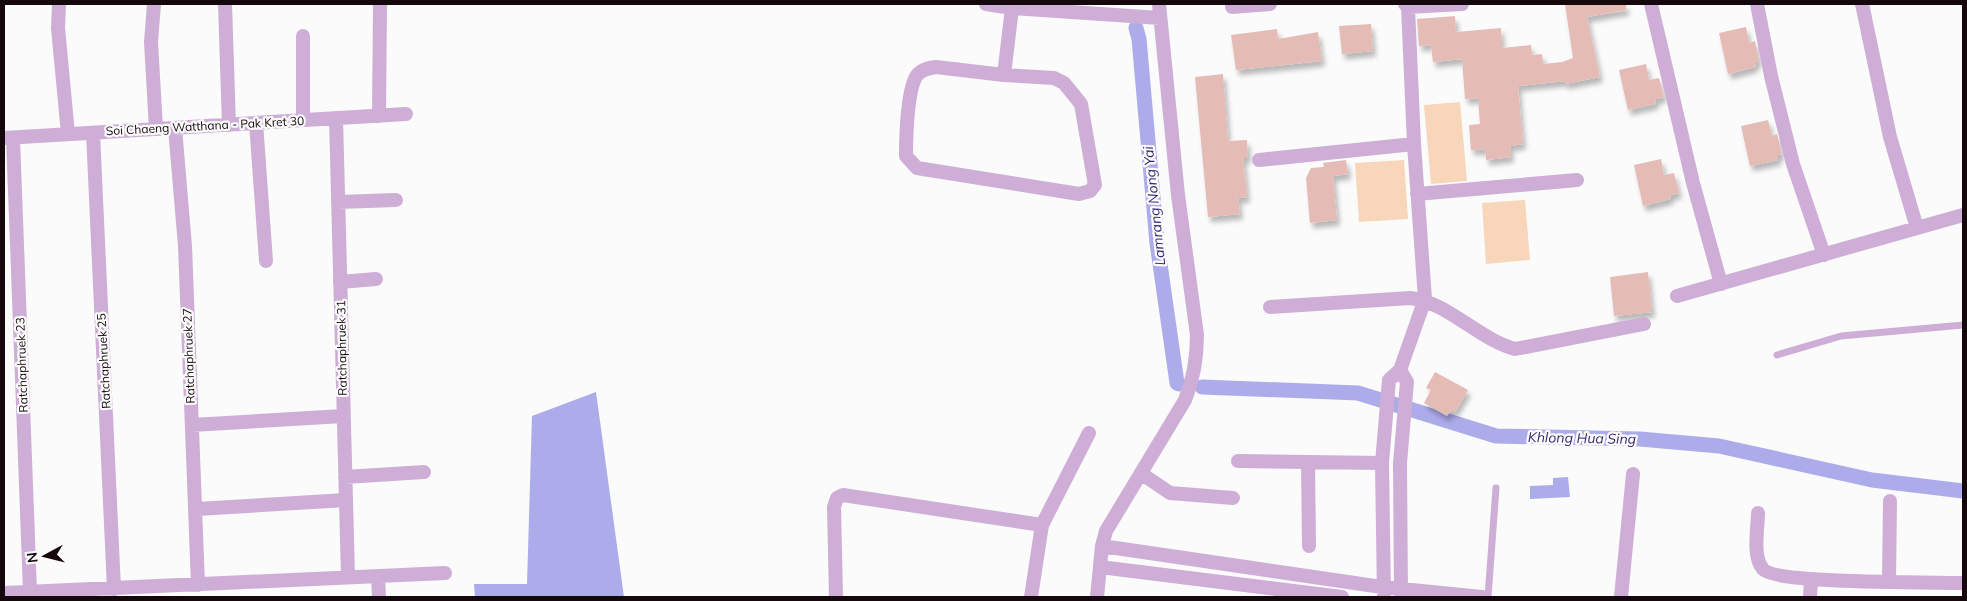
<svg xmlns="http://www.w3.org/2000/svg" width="1967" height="601" font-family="Mulish,sans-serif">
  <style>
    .green { fill: #f7d6b9 }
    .water { fill: #adaceb }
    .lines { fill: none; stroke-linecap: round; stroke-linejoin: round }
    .canal { stroke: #adaceb; stroke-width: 15 }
    .building { fill: #e5bbb5; filter: url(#shadow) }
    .service { stroke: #ceaed6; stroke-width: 7 }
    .minor { stroke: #ceaed6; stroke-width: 14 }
    .labels { text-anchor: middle; stroke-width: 4.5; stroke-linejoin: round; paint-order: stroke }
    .street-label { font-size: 12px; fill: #14080d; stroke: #fbfbfb }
    .water-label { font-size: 14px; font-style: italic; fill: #342971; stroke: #fbfbfb }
  </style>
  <defs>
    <filter id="shadow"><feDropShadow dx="3" dy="5.5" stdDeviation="2.5" flood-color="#0004"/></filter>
  </defs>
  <rect width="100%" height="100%" fill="#fbfbfb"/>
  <!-- green -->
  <path class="green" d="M1460 102 1467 181 1431 184 1424 105Z
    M1404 160 1408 219 1359 222 1355 163Z
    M1525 200 1530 260 1486 264 1482 203Z"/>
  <!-- water -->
  <path class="water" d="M596 392 624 597H475L474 584H527L532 416Z
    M1568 477 1570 497 1530 499V486L1553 485V478Z"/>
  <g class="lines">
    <!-- canal -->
    <path class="canal" d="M1136 28 1139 39 1157 243 1177 383 1179 384
      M1202 387 1358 393 1496 436 1640 439 1719 446 1872 480 1963 491"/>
  </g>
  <!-- building -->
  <path class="building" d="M1565 4H1626V10L1587 17 1600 77 1565 84V81L1518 86 1523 144 1510 146 1511 157 1486 160 1485 149 1471 150 1469 125 1480 124 1478 98 1465 99 1462 59 1433 62 1431 45 1419 46 1417 19 1455 16 1456 32 1501 28 1502 48 1531 45 1532 55 1542 54 1543 64 1562 62 1573 58Z
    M1371 24 1373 51 1342 54 1339 26Z
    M1746 27 1749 43 1755 41 1759 61 1756 62 1755 67 1728 74 1719 33Z
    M1277 29 1278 39 1318 32 1322 61 1236 70 1231 35Z
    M1646 64 1649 80 1659 78 1664 97 1656 99 1655 104 1628 110 1619 70Z
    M1223 74 1228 141 1247 140 1248 158H1243L1247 197 1238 198 1240 214 1208 217 1195 77Z
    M1768 120 1772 136 1777 134 1782 154 1778 155V160L1750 166 1741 126Z
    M1661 159 1664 175 1674 173 1679 193 1671 195 1670 199 1643 206 1634 165Z
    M1346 160 1348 174 1333 176 1337 220 1310 223 1306 178 1311 168 1324 167 1323 163Z
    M1648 272 1652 312 1614 316 1610 277Z
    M1435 372 1468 390 1455 412 1451 410 1447 416 1424 403 1431 390 1426 388Z"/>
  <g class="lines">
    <!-- service -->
    <path class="service" d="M1777 355 1841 336 1963 325
      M1488 597 1496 488"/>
    <!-- minor -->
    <path class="minor" d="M59 4 58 28 68 134
      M154 4 151 42 156 129
      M225 4 229 125
      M986 4 1012 8
      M1651 4 1693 183 1721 284
      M1757 4 1771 76 1793 164 1824 255
      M1862 4 1890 137 1917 228
      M1232 7 1270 4
      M1408 7 1462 4
      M303 36V120
      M936 67 1004 75 1054 78 1064 83 1081 104 1095 185 1090 191 1079 194 917 168 906 156C906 139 907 86 918 74 923 69 929 68 936 67Z
      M1004 75 1012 8 1160 18
      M379 116 380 4
      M336 118 348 577
      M256 123 266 261
      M175 128 185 246 198 585
      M93 133 114 589
      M4 138 406 114
      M13 138 30 592
      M1259 160 1414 144
      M1417 194 1577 180
      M338 202 396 200
      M340 282 376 279
      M1677 296 1963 215
      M1270 307 1410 298C1446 301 1478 339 1515 349L1644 324
      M1400 370 1407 382 1400 463 1401 597
      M192 425 343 416
      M1238 461 1382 463
      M1308 462 1309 546
      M1142 474 1170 493 1233 498
      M345 477 424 472
      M197 509 346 500
      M1758 513C1758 528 1752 557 1763 569 1775 584 1935 582 1963 583
      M1102 546 1382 587 1482 597
      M1100 567 1342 597
      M378 576 379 597
      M1889 581 1890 501
      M4 593 445 573
      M836 597 834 507 837 498 843 495 1042 525
      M1031 597 1042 525 1089 433
      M1097 597 1102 546 1106 531 1185 400C1194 378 1197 359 1197 335L1178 195 1159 4
      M1384 597 1382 463 1389 380 1400 370 1425 299 1414 144 1408 7 1405 4
      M1621 597 1633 474
      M1810 597 1811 579"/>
  </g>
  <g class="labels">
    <!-- street labels -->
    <g class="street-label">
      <text transform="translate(205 126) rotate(-3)" y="4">Soi Chaeng Watthana - Pak Kret 30</text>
      <text transform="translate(342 348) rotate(-91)" y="4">Ratchaphruek 31</text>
      <text transform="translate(189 356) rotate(-92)" y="4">Ratchaphruek 27</text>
      <text transform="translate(104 361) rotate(-93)" y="4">Ratchaphruek 25</text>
      <text transform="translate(22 365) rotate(-92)" y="4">Ratchaphruek 23</text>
    </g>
    <!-- water labels -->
    <g class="water-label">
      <text transform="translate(1154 206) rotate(-96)" y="5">Lamrang Nong Yai</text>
      <text transform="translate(1582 438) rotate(1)" y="5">Khlong Hua Sing</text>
    </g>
  </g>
  <!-- border -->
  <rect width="1967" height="601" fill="none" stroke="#14080d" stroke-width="10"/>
  <!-- north arrow -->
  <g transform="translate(45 556) rotate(263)" stroke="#fbfbfb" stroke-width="4" paint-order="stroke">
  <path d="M0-4L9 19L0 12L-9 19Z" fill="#14080d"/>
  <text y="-8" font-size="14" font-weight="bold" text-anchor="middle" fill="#14080d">N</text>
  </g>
</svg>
